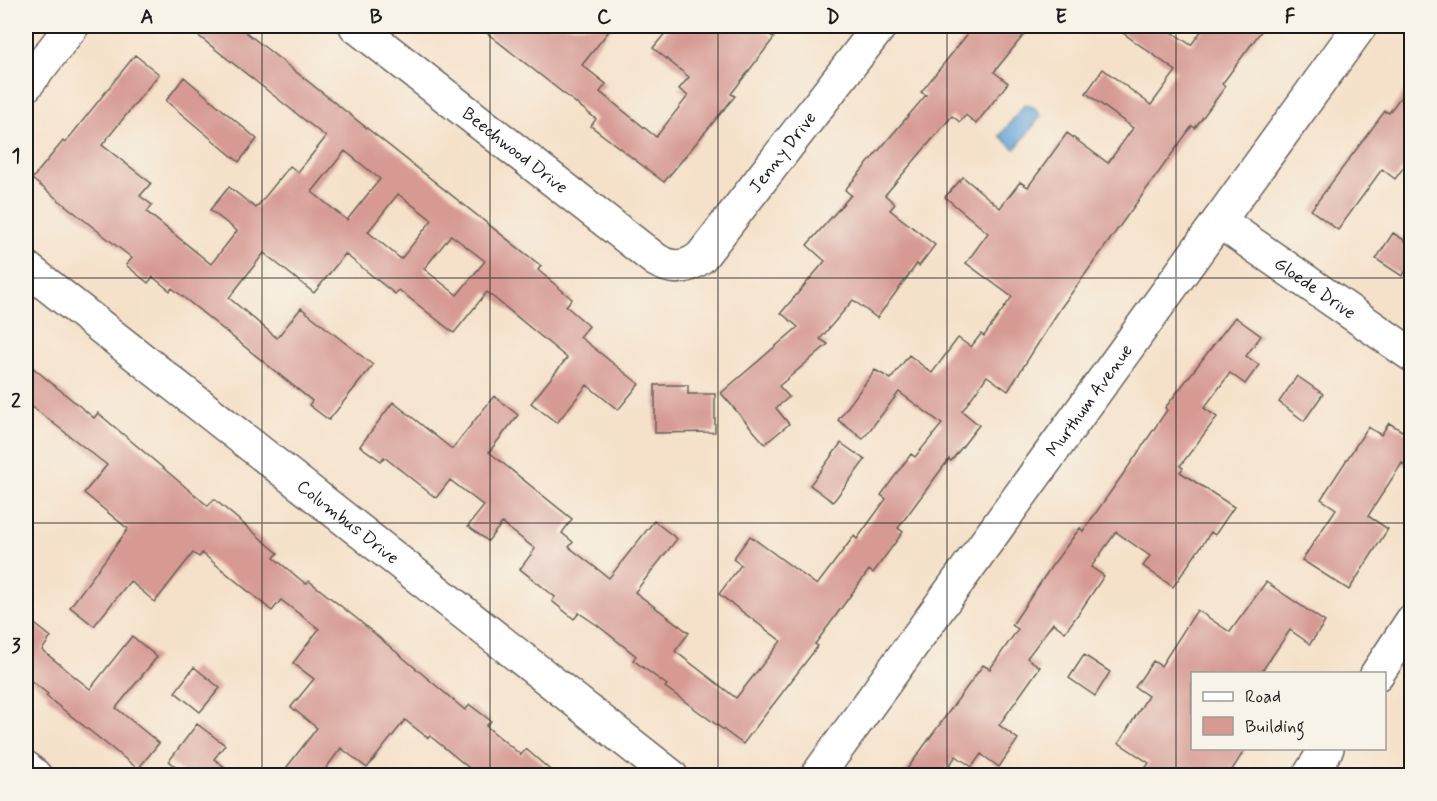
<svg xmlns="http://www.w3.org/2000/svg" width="1437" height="801" font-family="Mynerve,sans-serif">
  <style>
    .water { fill: #64a5d8; stroke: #40607a; stroke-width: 1.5 }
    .building { fill: #d69a93; fill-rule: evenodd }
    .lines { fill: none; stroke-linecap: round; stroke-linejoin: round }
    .minor-casing { stroke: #686159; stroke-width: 36 }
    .minor { stroke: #fff; stroke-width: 33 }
    .grid { fill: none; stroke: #1c1c1c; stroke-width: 1.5; stroke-opacity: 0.55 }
    .labels { text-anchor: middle; stroke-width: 4.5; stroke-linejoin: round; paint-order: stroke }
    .street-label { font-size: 18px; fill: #1c1c1c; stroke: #f7f3e8 }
    .neatline { fill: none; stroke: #1c1c1c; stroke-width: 2 }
    .grid-label { font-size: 20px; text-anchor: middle; font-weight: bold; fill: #1c1c1c }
  </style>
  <rect width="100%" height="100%" fill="#f7f3e8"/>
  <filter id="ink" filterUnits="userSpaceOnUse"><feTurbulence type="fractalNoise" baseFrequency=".0167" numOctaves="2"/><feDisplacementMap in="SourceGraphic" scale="12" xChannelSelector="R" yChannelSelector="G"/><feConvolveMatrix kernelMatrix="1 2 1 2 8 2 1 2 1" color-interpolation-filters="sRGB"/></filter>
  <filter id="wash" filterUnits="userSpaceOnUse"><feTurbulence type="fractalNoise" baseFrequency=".008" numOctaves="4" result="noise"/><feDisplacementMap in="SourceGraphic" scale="24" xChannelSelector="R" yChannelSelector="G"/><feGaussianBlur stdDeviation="1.35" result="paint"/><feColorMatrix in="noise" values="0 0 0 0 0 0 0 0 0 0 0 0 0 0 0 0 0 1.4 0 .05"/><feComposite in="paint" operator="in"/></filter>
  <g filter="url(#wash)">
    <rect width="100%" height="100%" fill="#f5e1c9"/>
    <!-- water -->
    <path class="water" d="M1025 104 1035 108 1041 116 1015 149 1000 136Z"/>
    <g id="blocks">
      <!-- building -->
      <path class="building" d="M186 26H238L541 266 538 270 572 299 566 306 589 326 580 337 639 384 618 410 587 385 557 423 531 403 567 358 487 292 454 333 399 290 395 294 345 254 314 293 264 253 229 298 277 338 301 308 373 365 329 420 309 405 312 401 172 288 170 291 153 277 148 283 126 265 132 258 32 179 63 141 65 143 135 55 159 74 102 145 151 183 140 196 152 205 147 212 211 264 237 231 210 210 229 187 256 208 290 166 298 172 326 137ZM345 151 380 179 347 220 312 192ZM398 194 432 220 401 259 368 232ZM451 235 485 261 457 295 424 269Z
        M478 26H613L582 65 606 84 600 92 656 137 688 96 679 89 689 77 653 48 671 26H758L774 38 731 94 735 96 664 182 591 126 596 119Z
        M974 26H1031L994 72 1008 83 976 124 966 115 960 122 952 116 885 195 895 204 890 210 935 245 919 266 917 264 877 318 853 300 820 339 828 344 779 386 789 397 776 408 789 424 765 444 721 393 798 327 781 313 825 261 807 245 851 195 845 190 926 95 921 92Z
        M1113 26H1163L1191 45 1205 26H1265L1222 84 1225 87 1195 128 1192 126 1060 309 1008 391 987 376 962 411 979 425 951 461 949 459 898 528 903 532 873 573 869 570 815 644 818 646 743 744 665 687 667 685 633 660 636 656 597 625 579 613 574 619 552 601 555 597 520 569 535 549 502 523 488 541 468 526 484 506 450 480 436 498 384 457 381 461 360 446 393 402 452 449 494 396 518 415 489 452 572 519 562 533 573 542 569 547 609 578 654 521 677 539 635 592 689 633 675 651 736 698 781 641 719 594 741 565 733 559 750 536 817 585 854 536 857 539 886 499 881 495 911 454 915 457 942 424 899 392 863 439 838 420 875 370 891 379 909 355 932 373 958 338 971 347 981 334 984 336 1012 297 966 263 988 233 945 197 963 177 1000 208 1020 182 1028 187 1067 133 1108 163 1133 128 1086 93 1103 69 1151 105 1176 71Z
        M184 77 257 139 239 162 166 101Z
        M1412 81V156L1395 179 1382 169 1338 230 1311 210 1385 111 1389 113Z
        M1393 233 1412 245V263L1402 276 1376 259Z
        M1235 317 1261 336 1246 356 1259 365 1245 384 1230 373 1204 408 1217 417 1180 466 1183 468 1180 472 1234 507 1215 535 1211 532 1173 587 1143 566 1150 556 1116 532 1091 567 1104 576 1079 613 1065 632 1053 623 1027 658 1040 667 999 725 1018 739 999 767 981 754 972 767 956 756 942 776H902L983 665 990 669 1018 629 1012 625 1051 567 1080 528 1083 531 1133 460 1167 410 1165 408Z
        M26 362 94 418 98 413 208 506 214 499 278 553 274 558 306 584 309 581 356 618 465 710 470 705 491 721 486 726 521 755 526 749 557 776H479L430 736 428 738 405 720 367 768 341 748 320 776H280L317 728 291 707 314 679 293 663 319 629 281 600 272 611 202 553 199 557 193 553 155 602 130 581 94 626 70 607 128 529 84 493 107 465 26 402Z
        M1297 376 1323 394 1304 421 1279 402Z
        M655 385H688V394H715V432L655 433Z
        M1389 423 1412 437V469L1402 463 1368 516 1388 529 1349 590 1302 560 1336 509 1321 499 1368 427 1381 435Z
        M841 443 865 460 833 502 810 485Z
        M1266 582 1325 622 1310 644 1290 630 1260 674H1192V748H1246L1228 776H1140L1149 763 1119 743 1148 696 1135 687 1153 661 1161 666 1197 610 1230 632Z
        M26 617 51 637 42 650 90 689 132 636 157 657 116 708 159 743 138 769 46 696 48 694 26 677Z
        M1084 655 1110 672 1095 696 1069 678Z
        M194 667 220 688 200 712 175 692Z
        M197 724 225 745 214 759 237 776H188L169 761Z"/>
    </g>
  </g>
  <g filter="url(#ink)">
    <use href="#blocks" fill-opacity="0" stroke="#686159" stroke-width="1.5"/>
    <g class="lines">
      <!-- minor casing -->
      <g class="minor-casing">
        <g id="minor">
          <path id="s1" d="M356 26 656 260C673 270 686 269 701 257L880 26"/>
          <path d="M26 85 72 26"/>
          <path id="s2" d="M1219 221 1412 355"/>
          <path id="s3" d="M26 268 671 776"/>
          <path d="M1377 674 1412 621"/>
          <path d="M26 768 35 776"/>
          <path id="s4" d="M817 776 1360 26"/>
          <path d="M1309 776 1327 748"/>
        </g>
      </g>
      <!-- minor -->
      <use href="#minor" class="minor"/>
    </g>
  </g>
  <!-- grid -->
  <path class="grid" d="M262 26V776M490 26V776M718 26V776M947 26V776M1176 26V776M26 278H1412M26 523H1412"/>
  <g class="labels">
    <!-- street labels -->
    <g class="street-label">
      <text dy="6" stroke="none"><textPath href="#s1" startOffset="202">Beechwood Drive</textPath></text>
      <text dy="6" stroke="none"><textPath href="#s1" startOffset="562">Jenny Drive</textPath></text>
      <text dy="6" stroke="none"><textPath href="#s2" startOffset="117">Gloede Drive</textPath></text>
      <text dy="6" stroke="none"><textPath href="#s4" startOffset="464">Murthum Avenue</textPath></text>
      <text dy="6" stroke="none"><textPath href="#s3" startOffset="410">Columbus Drive</textPath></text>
    </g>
  </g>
  <!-- margin -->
  <rect width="1437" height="801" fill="none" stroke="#f7f3e8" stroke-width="66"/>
  <!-- legend -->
  <rect x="1191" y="672" width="195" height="78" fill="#f7f3e8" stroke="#9f9d96" stroke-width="1.5"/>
  <rect x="1203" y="692" width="30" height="9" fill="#ffffff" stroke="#9f9d96" stroke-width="1.5"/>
  <text x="1245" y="702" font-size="18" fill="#1c1c1c">Road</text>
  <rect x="1203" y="717" width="30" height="18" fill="#d69a93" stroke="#9f9d96" stroke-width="1.5"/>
  <text x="1245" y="732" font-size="18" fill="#1c1c1c">Building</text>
  <rect x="33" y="33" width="1371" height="735" class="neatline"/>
  <g class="grid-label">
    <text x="147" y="23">A</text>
    <text x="376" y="23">B</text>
    <text x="604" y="23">C</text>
    <text x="833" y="23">D</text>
    <text x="1061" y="23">E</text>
    <text x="1290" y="23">F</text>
    <text x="16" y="162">1</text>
    <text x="16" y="407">2</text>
    <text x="16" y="652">3</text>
  </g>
</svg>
